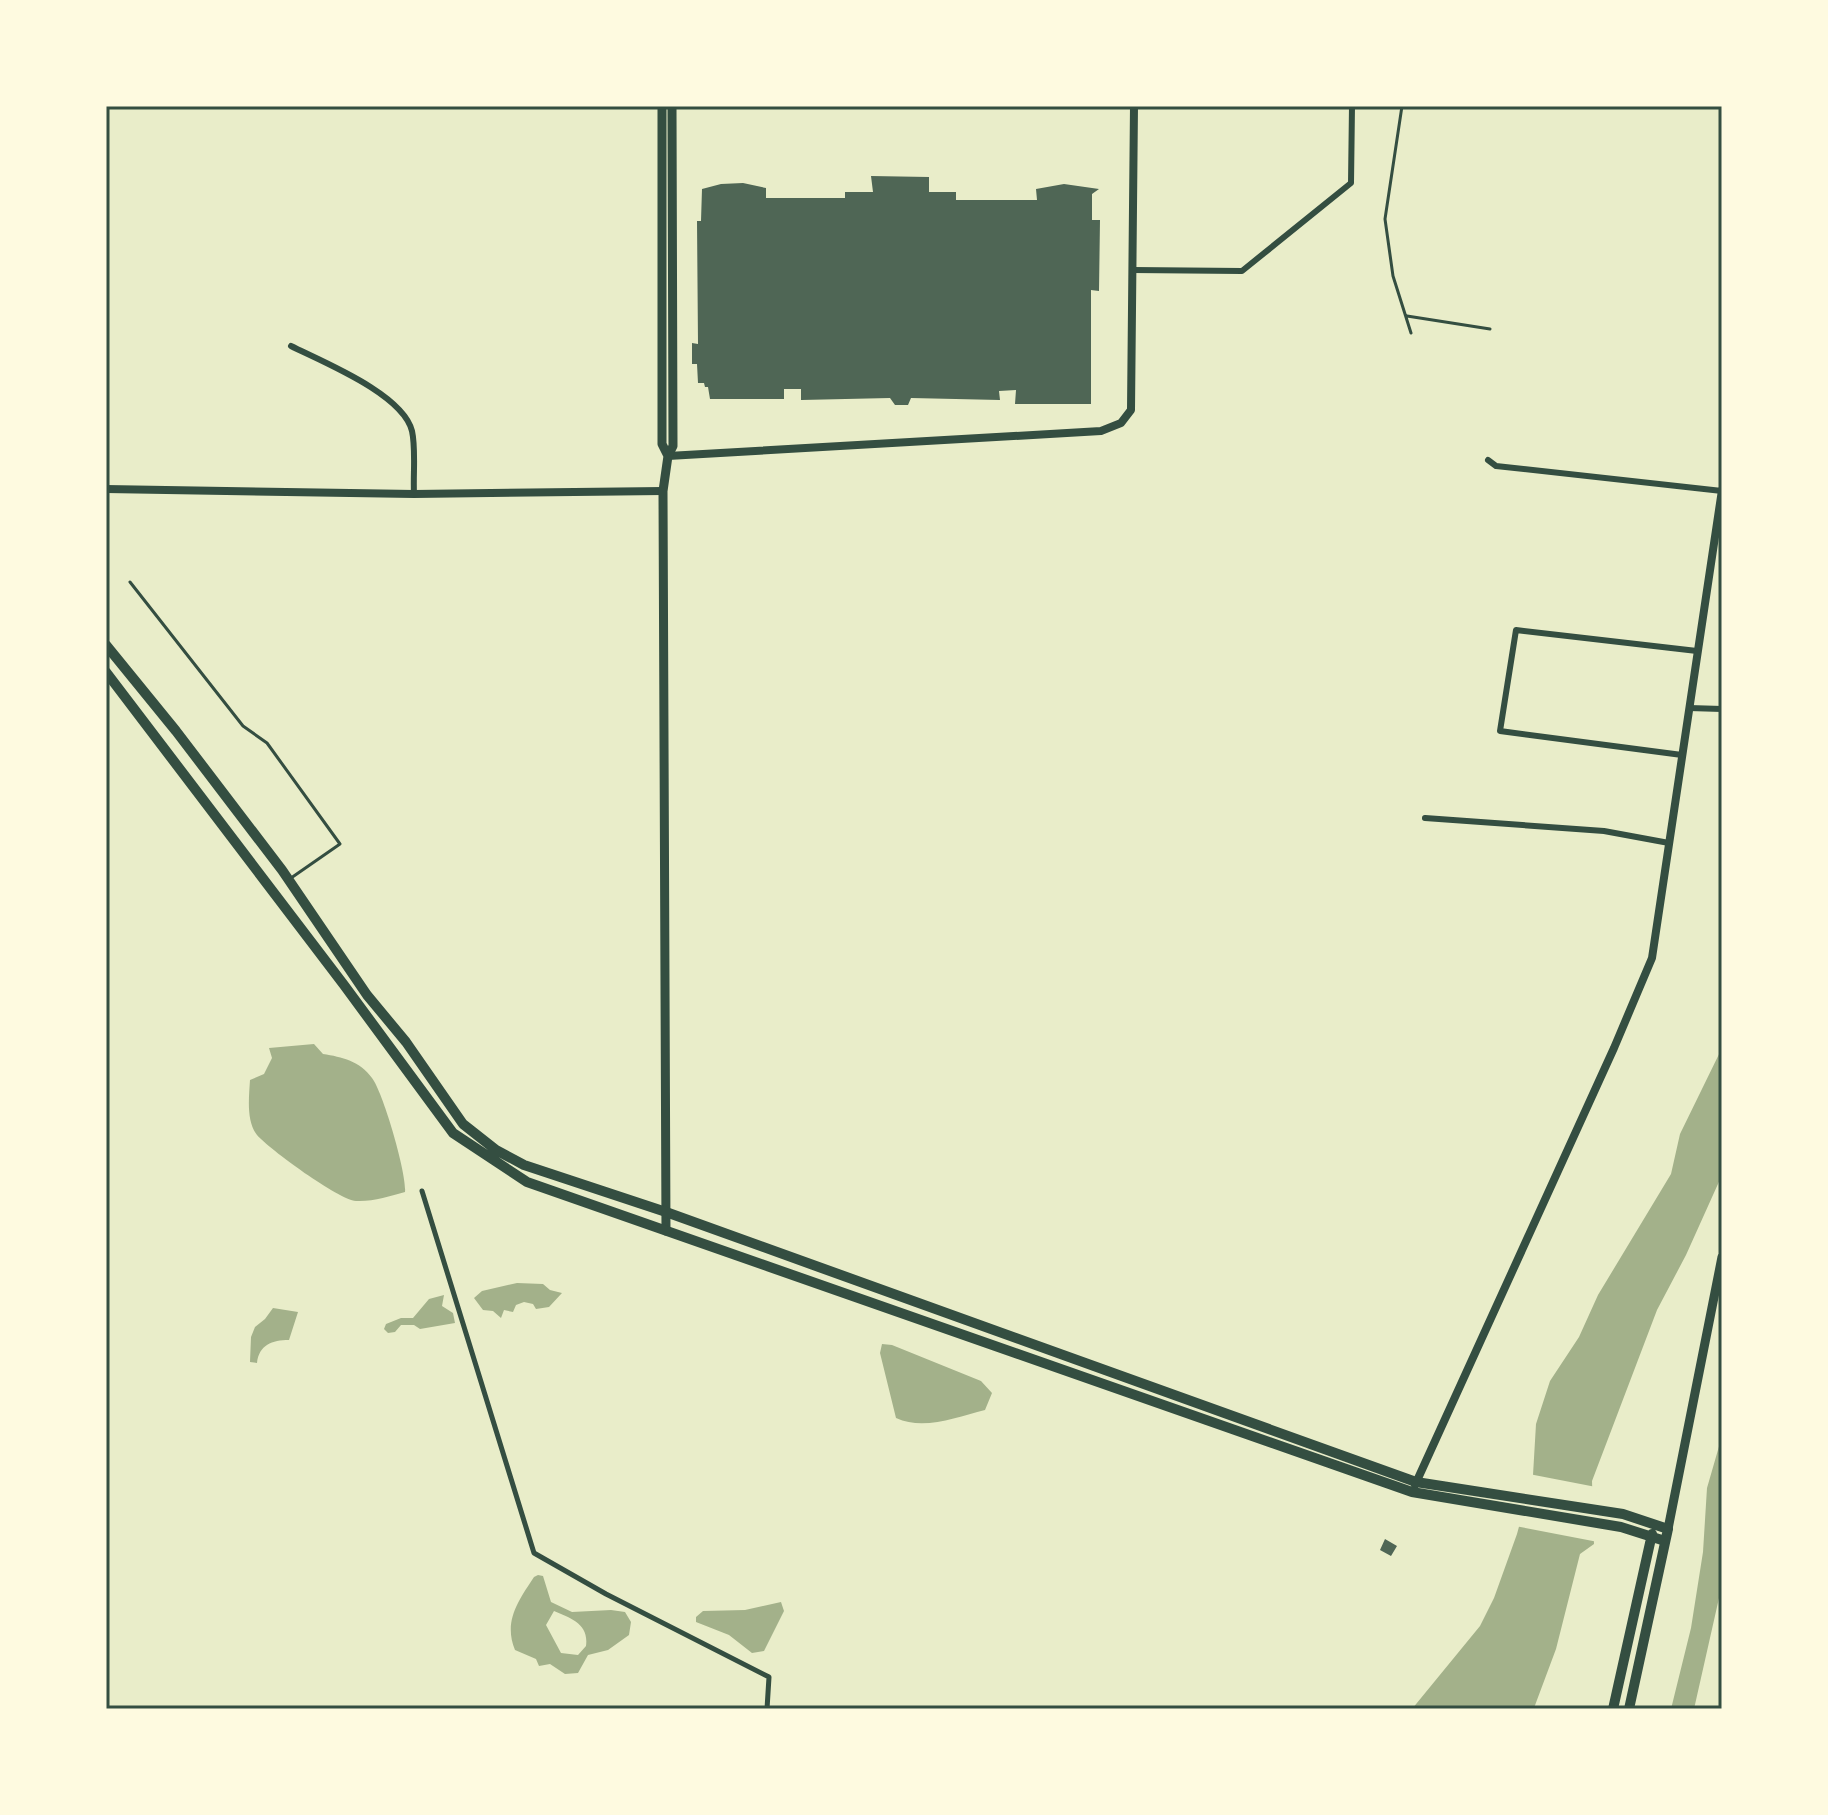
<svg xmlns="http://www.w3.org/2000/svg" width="1828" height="1815" font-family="Barlow,sans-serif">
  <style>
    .water { fill: #a3b18a; fill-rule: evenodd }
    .pier { fill: #e9edc9 }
    .building { fill: #4f6655 }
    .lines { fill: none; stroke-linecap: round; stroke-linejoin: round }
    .service { stroke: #344e41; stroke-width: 3 }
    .pedestrian { stroke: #344e41; stroke-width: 5 }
    .minor { stroke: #344e41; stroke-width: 6 }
    .tertiary { stroke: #344e41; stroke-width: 8 }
    .secondary { stroke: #344e41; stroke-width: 9 }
    .primary { stroke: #344e41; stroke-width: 10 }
    .neatline { fill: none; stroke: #344e41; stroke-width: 3 }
  </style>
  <rect width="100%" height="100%" fill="#e9edc9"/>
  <!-- water -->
  <path class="water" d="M314 1044 323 1054C342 1057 360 1061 372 1078 383 1092 407 1174 405 1192 390 1196 372 1202 356 1201 339 1200 269 1149 257 1135 246 1121 249 1097 250 1080L264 1074 272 1058 269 1048Z
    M1722 1048V1175L1686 1255 1657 1310 1592 1481 1594 1544 1580 1554 1556 1649 1534 1708 1412 1709 1480 1626 1494 1598 1517 1534 1533 1475 1536 1424 1550 1381 1579 1337 1598 1295 1671 1174 1680 1134Z
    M517 1283 543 1284 550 1290 562 1293 549 1307 536 1309 533 1304 524 1302 516 1305 513 1312 504 1310 501 1318 493 1311 483 1310 474 1298 482 1291Z
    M444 1295 442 1306 453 1313 455 1323 420 1329 414 1325H401L395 1332 388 1333 384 1329 386 1324 401 1318H413L429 1299Z
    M273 1308 298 1312 289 1340C272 1340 259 1345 257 1363L250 1362 251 1337 255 1327 265 1319Z
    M882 1344 892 1345 981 1381 992 1393 985 1410C956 1417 924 1431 896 1418L880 1353Z
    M1722 1436V1565L1719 1598 1694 1709H1671L1691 1628 1703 1552 1707 1488Z
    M538 1575 543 1576 551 1602 572 1612 611 1610 625 1612 631 1622 629 1635 608 1650 588 1655 578 1673 565 1674 550 1664 539 1666 536 1659 515 1650C503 1621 519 1600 534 1577ZM554 1611C571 1618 589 1624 586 1646L578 1655 561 1653 546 1625Z
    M781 1602 784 1611 764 1651 752 1653 729 1635 696 1622V1617L703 1611 745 1610Z"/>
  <!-- pier -->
  <path class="pier" d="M1529 1474 1596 1487 1598 1542 1515 1526Z"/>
  <!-- building -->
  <path class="building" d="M871 176 929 177V192H956V200H1037L1036 189 1064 184 1099 189 1092 194V220H1100L1099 291 1091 290V404H1015L1016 390 999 391 1000 400 911 398 908 405H895L890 398 801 400V389H784V399H710L708 387H705L704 383H698L697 364H692V343L698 344 697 221H701L702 189 721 184 743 183 766 188V198H845V192H873Z
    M1385 1539 1397 1546 1391 1556 1380 1550Z"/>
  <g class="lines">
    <!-- service -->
    <path class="service" d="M1402 106 1385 219 1393 276 1411 333
      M1407 316 1490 329
      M130 582 243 726 267 743 340 844 291 878"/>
    <!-- pedestrian -->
    <path class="pedestrian" d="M422 1191 534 1553 606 1594 769 1677 767 1709"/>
    <!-- minor -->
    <path class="minor" d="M1133 270 1242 271 1351 183 1352 106
      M291 346C323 362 403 394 412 431 416 449 413 474 414 494
      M1488 460 1496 466 1722 491
      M1689 708 1722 709
      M1682 755 1500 731 1516 630 1697 651
      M1425 818 1604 831 1669 843"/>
    <!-- tertiary -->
    <path class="tertiary" d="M668 456 1101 431 1121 423 1131 410 1134 106
      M106 489 414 494 663 491
      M1415 1485 1614 1048 1652 958 1722 490"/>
    <!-- secondary -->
    <path class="secondary" d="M662 106V444L668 456
      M666 1231 663 491 668 456 673 446 672 106
      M1668 1529 1722 1257"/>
    <!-- primary -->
    <path class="primary" d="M106 645 176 731 282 870 367 995 406 1042 463 1124 496 1150 524 1165 666 1212 1416 1482 1623 1514 1668 1529 1629 1709
      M106 672 344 985 453 1133 527 1182 1412 1492 1621 1527 1665 1541
      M1613 1709 1652 1534"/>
  </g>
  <!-- border -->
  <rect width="1828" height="1815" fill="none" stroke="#fefae0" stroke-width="216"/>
  <rect x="108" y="108" width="1612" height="1599" class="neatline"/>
</svg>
